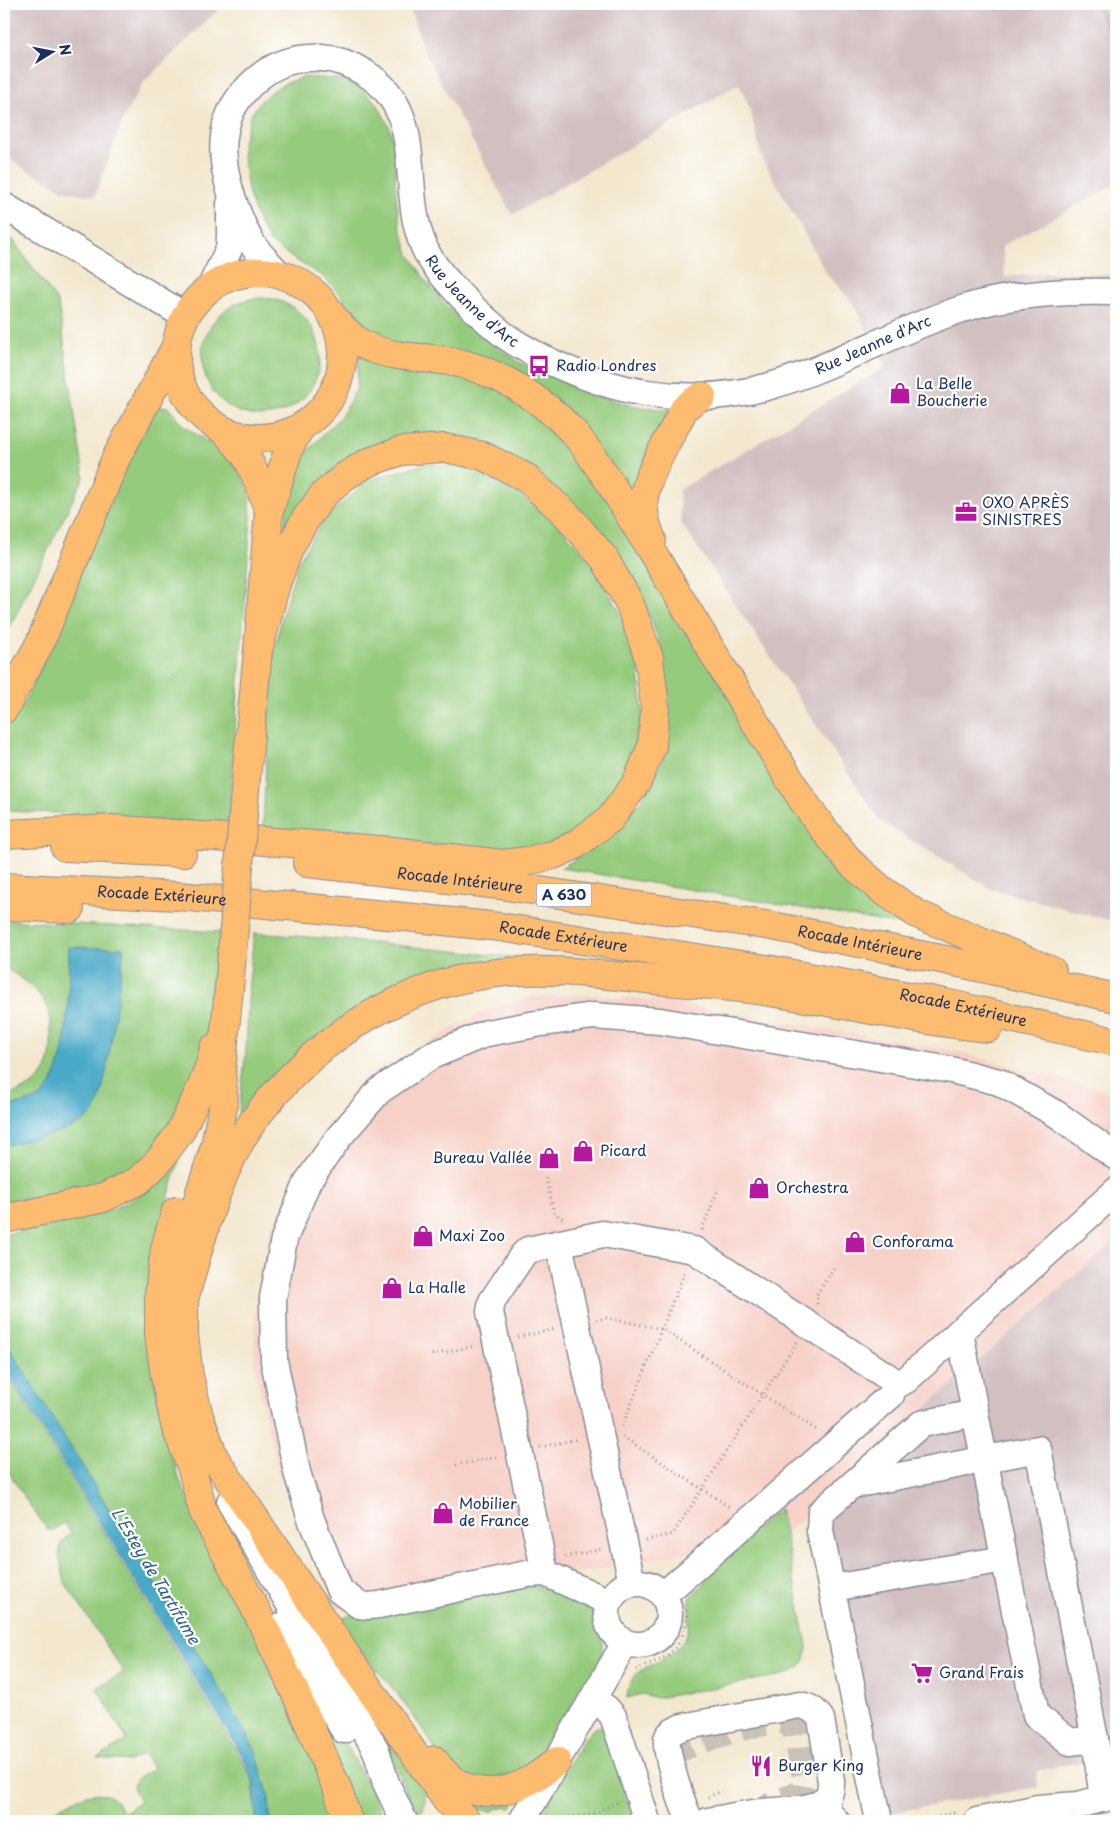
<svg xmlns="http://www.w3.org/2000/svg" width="1120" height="1825" font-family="'Playpen Sans',sans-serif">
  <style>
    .built { fill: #f7d1c7 }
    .industrial { fill: #d2bfc0 }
    .green { fill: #95cb7d; stroke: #587d6e }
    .water { fill: #48a9c7; stroke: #326c92 }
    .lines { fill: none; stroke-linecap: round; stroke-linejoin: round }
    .minor-tunnel { stroke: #c8c2b8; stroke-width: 26; stroke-dasharray: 26 13; stroke-linecap: butt }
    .minor-casing { stroke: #878b96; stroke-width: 29 }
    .major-casing { stroke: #878b96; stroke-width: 30 }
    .highway-casing { stroke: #878b96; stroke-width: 30 }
    .path { stroke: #878b96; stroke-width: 3; stroke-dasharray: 1 4; stroke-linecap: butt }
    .minor { stroke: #fff; stroke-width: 26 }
    .major { stroke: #fdbc70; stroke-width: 28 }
    .highway { stroke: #fdbc70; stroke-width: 28 }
    .major-bridge-casing { stroke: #878b96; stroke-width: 30; stroke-linecap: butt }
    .major-bridge { stroke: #fdbc70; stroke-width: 28 }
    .labels { text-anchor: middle; stroke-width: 4.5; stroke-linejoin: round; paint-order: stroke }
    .shield { fill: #fff; stroke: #5f6d8e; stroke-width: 1 }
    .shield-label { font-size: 14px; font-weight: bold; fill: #1b2f5e }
    .street-label { font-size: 15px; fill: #1b2f5e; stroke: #fff }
    .poi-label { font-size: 15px; fill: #1b2f5e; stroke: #fff; text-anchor: start }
    .water-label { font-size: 16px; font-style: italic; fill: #2d6088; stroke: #fff }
  </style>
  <rect width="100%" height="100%" fill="#fff"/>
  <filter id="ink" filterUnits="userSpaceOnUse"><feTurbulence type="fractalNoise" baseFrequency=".02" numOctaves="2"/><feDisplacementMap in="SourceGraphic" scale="10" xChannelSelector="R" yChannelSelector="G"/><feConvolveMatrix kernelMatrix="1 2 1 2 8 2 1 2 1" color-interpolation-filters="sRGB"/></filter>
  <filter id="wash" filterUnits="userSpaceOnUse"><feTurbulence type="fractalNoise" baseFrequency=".0096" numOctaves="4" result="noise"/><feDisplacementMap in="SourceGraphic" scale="20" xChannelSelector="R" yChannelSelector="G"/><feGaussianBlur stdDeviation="1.12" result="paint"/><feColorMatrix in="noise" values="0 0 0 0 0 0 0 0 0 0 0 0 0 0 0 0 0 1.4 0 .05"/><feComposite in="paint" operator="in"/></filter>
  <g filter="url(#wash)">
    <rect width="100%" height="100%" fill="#f3e7ce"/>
    <!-- built -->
    <path class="built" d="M596 995 667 1002 956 1051 1116 1094V1240L785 1533 364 1615 337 1608 279 1476 254 1364 256 1297 269 1235 297 1174 328 1126 368 1083 425 1044 484 1011 533 997Z"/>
    <!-- industrial -->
    <path class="industrial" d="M4 4H224L143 83 123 119 95 196 65 191 28 171 4 154Z
      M408 4H1095L1116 44V184L1002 246 1005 277 1045 273 1116 275V922L991 889 880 821 681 523 679 490 885 367 853 303 827 274 761 156 750 109 739 84 512 215 424 51Z
      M1116 1240V1755L1036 1771 1038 1787 867 1817 807 1512Z"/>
    <!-- green -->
    <path class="green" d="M1095 4H1116V44Z
      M304 77 341 79 358 86 376 102 389 126 394 145 396 198 400 226 409 254 426 281 443 302 464 322 518 362 590 394 629 405 674 411 635 509 543 396 381 345 360 325 342 296 322 276 291 257 270 242 259 223 249 195 244 166 242 146 251 115 259 103 272 91 286 83Z
      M4 228 58 302 84 477 4 639Z
      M202 357a59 59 0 1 1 118 0a59 59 0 1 1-118 0Z
      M359 351 488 379 574 443 766 759 914 927 561 868 608 838 640 802 665 756 670 701 658 638 631 575 590 517 534 472 387 447 282 554 288 492 297 462 342 415 357 388Z
      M158 406 168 407 184 426 215 447 238 468 249 491 251 517 228 825 57 813 4 811V729L23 705 56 636 112 494Z
      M425 464 465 468 512 489 556 522 589 559 618 608 638 661 643 717 639 754 613 796 589 821 555 843 523 851 486 850 263 827 270 673 282 615 299 560 325 518 368 480Z
      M4 920 220 932 215 1003 207 1042 196 1075 162 1139 139 1162 108 1181 65 1192 4 1204V1146L75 1127 69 947C68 984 72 1073 40 1097 34 1102 12 1105 4 1108V1097C40 1085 53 1073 51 1033 50 1025 50 1014 46 1006 40 990 18 976 4 967Z
      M254 933 335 939 571 963 396 995 236 1137 246 1051 249 983Z
      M179 1161 165 1208 164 1433 180 1481 198 1523 264 1650 310 1752 336 1821H270L269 1798 256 1751 217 1684 4 1339V1234C56 1227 123 1215 163 1178 169 1173 174 1167 179 1161Z
      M4 1369 241 1758 253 1782 256 1821H40C57 1810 95 1780 115 1800 118 1803 121 1809 123 1813L140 1802 133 1787 135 1780 153 1769 144 1754 129 1761 98 1758 127 1740 97 1688 124 1672 65 1583 59 1555 61 1542 71 1533 64 1523 53 1530H48L30 1506 4 1465Z
      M780 1509 807 1645C807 1664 800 1668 783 1675L657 1698 642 1694 627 1698C628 1659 670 1669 685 1637 692 1624 688 1612 689 1599L706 1581 701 1574Z
      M529 1586C545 1587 564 1590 578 1598 598 1611 607 1641 600 1664 598 1668 595 1673 592 1678L528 1766 519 1775 472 1781 438 1754 419 1724 396 1692 362 1653 336 1618Z
      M297 1677 317 1695 350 1751 386 1821H375L356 1814Z
      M374 1719 427 1790 423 1810 414 1813 392 1755Z
      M600 1726 604 1730 634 1821H543L550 1795 584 1739 593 1729Z
      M451 1786 517 1800 509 1809 506 1806 492 1811 476 1810Z"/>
    <!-- water -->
    <path class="water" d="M69 947 124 948C120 976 107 1098 93 1113 76 1133 29 1139 4 1146V1108C12 1105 34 1102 40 1097 72 1072 68 984 69 947Z
      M4 1339 217 1684 256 1751 269 1798 270 1821H257L254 1782 243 1757 4 1366Z"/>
  </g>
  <g filter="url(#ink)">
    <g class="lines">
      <!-- minor-tunnel -->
      <path class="minor-tunnel" d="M667 1754C706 1739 746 1722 788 1721L794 1727 806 1780C805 1783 806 1786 804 1789 801 1796 773 1802 763 1810"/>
      <!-- minor casing -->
      <g class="minor-casing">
        <g id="minor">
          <path d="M4 206 185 316"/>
          <path id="s1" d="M279 274C270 264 260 255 253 245 247 236 243 225 239 216 223 176 212 129 243 93 264 68 289 56 322 58 338 59 352 65 365 73 432 113 395 196 428 255 437 271 449 283 461 296 474 309 489 323 504 335 540 361 604 387 647 393 687 399 731 397 770 386 836 367 896 330 962 309 1012 293 1065 291 1116 292"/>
          <path d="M211 286 229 249 230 236V204"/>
          <path d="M559 1244 632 1583"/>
          <path d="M893 1387 906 1380 1116 1191"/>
          <path d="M975 1413 1036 1715 1070 1742 1095 1739 1103 1799"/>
          <path d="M853 1485 1038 1449 1095 1739"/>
          <path d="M230 1502 294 1612 332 1673 376 1750 386 1783 404 1821"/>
          <path d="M545 1573 527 1574 379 1605 368 1606 359 1605 340 1591 311 1519 297 1472 274 1361 273 1298 284 1239 308 1181 339 1137 379 1091 431 1056 487 1033 536 1024 593 1016 660 1021 951 1070 999 1082 1058 1115 1116 1157"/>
          <circle cx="638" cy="1614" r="31"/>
          <path d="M832 1588 1005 1559"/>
          <path d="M609 1602 545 1573 490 1312 492 1301 522 1256 528 1250 603 1234 694 1250 888 1377 892 1380 893 1387 891 1395 691 1571 663 1595"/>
          <path d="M282 1626 344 1730"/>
          <path d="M593 1700 606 1708 613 1716 647 1821"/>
          <path d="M826 1799 829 1814 836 1821"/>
          <path d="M522 1821 625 1643"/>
          <path d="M691 1821C684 1813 664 1749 667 1739 669 1732 676 1730 682 1727L800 1705C810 1707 815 1710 821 1719L831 1781C831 1787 831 1794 826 1799 815 1811 778 1810 762 1812 743 1814 725 1818 708 1821"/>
          <path d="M879 1821 820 1531 821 1512 921 1424 975 1413 960 1331"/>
          <path d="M977 1821 1038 1808 1078 1805 1116 1795"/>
        </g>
      </g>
      <!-- major casing -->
      <g class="major-casing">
        <path id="major" d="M176 355a83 83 0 1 1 166 0a83 83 0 1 1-166 0Z
          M226 432 245 454 255 474 269 511
          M246 778 258 650 269 511 289 448 300 428
          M230 978 221 1072 224 1102 215 1146 200 1192 184 1252V1335L189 1376 199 1416 214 1457 350 1661 447 1801 467 1821
          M176 1211 165 1248 159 1294V1334L165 1377 175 1425 192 1469 203 1511 255 1608 295 1692 337 1788 348 1821
          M4 1219 103 1198 138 1181 158 1162 180 1132 202 1086 210 1064 214 1048
          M434 1760C459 1796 495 1800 532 1779 541 1774 549 1767 557 1761"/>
      </g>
      <!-- highway casing -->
      <g class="highway-casing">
        <g id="highway">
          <path d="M335 320C346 331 357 343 371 348 395 358 424 357 450 361 494 369 542 398 573 432 587 447 597 465 609 481L801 798 822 827 851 863 882 890 917 914 1052 971"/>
          <path d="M652 540C647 527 642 513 644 498 646 474 673 432 684 409L692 402 702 396"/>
          <path d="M4 709 40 643 116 458 176 346"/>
          <path d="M4 834 111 829 392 851 503 864 527 861 553 855 575 845 610 819 637 782 652 746 655 708 649 658 630 604 604 558 567 515 525 477 483 456 445 448 401 451 369 462 345 476 323 495 305 520 289 549 276 584 258 650"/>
          <path d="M65 847 182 853"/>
          <path id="s2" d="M307 863 500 885 772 926 946 960 1116 998"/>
          <path id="s3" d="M4 887 178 896 386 915 500 927 767 969 945 1003 1116 1042"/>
          <path d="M4 906 70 909"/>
          <path d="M183 1303C199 1248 212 1191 241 1140 257 1112 280 1087 304 1064 356 1015 425 981 497 973 546 967 597 974 645 979 685 983 725 986 764 991 839 1002 913 1021 988 1028"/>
        </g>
      </g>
      <!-- path -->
      <path class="path" d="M546 1178 554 1213 563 1219
        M702 1230 718 1189
        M817 1304V1294L836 1265
        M596 1320 606 1318 662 1329 818 1431
        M518 1337 556 1329
        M432 1355 475 1346
        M622 1427 685 1271
        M623 1437 731 1508
        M540 1447 578 1439
        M456 1465 498 1457
        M646 1540 673 1534 797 1342
        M565 1557 603 1549
        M636 1670C645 1665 656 1662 665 1657 682 1646 689 1625 686 1605
        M708 1797 722 1791
        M549 1820 592 1814 618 1802
        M919 1821 957 1812"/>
      <!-- minor -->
      <use href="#minor" class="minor"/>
      <!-- major -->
      <use href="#major" class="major"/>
      <!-- highway -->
      <use href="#highway" class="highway"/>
      <!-- major-bridge casing -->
      <g class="major-bridge-casing">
        <path id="major-bridge" d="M230 978 246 778"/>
      </g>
      <!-- major-bridge -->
      <use href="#major-bridge" class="major-bridge"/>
    </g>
  </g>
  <!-- icons -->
  <defs>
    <g id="bus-bare" transform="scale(1.725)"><path d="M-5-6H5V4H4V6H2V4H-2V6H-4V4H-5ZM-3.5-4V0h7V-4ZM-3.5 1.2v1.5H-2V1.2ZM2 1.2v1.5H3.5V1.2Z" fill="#b5179e" stroke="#fff" stroke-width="2.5" paint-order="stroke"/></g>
    <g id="shop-bare" transform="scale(1.725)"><path d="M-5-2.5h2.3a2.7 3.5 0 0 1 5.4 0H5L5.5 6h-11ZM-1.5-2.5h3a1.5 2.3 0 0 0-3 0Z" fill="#b5179e" stroke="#fff" stroke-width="2.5" paint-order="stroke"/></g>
    <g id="office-bare" transform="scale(1.725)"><path d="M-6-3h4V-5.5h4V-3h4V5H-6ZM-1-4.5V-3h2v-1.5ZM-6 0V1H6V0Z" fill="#b5179e" stroke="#fff" stroke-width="2.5" paint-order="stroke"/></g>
    <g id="supermarket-bare" transform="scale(1.725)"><path d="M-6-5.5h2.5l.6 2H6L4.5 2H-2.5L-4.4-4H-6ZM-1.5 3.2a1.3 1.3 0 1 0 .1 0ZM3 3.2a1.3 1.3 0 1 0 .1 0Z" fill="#b5179e" stroke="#fff" stroke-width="2.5" paint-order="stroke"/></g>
    <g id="restaurant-bare" transform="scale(1.725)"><path d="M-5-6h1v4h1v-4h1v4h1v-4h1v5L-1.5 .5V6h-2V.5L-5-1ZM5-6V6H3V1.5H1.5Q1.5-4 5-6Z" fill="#b5179e" stroke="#fff" stroke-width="2.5" paint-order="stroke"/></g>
  </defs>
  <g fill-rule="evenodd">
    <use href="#bus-bare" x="539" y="366"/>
    <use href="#shop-bare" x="900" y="393"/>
    <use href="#office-bare" x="966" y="512"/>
    <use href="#shop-bare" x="583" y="1151"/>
    <use href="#shop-bare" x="549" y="1158"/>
    <use href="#shop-bare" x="759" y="1188"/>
    <use href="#shop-bare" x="423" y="1236"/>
    <use href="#shop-bare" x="855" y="1242"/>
    <use href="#shop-bare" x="392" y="1288"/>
    <use href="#shop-bare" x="443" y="1513"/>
    <use href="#supermarket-bare" x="922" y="1673"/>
    <use href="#restaurant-bare" x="761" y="1766"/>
  </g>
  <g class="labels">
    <!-- shield labels -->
    <rect class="shield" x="536.5" y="883.5" width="55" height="23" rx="4"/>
    <g class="shield-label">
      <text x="564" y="900">A 630</text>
    </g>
    <!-- street labels -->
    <g class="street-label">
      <text dy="5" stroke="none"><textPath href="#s1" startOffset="601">Rue Jeanne d'Arc</textPath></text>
      <text dy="5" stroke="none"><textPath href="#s1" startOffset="1038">Rue Jeanne d'Arc</textPath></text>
      <text dy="5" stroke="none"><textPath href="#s2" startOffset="154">Rocade Intérieure</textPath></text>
      <text dy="5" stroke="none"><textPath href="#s3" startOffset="158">Rocade Extérieure</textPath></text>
      <text dy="5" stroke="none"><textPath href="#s3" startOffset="562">Rocade Extérieure</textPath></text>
      <text dy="5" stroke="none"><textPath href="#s2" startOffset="559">Rocade Intérieure</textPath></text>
      <text dy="5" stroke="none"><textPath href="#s3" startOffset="968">Rocade Extérieure</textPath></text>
    </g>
    <!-- poi labels -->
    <g class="poi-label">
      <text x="556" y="371">Radio Londres</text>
      <text x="916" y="389">La Belle<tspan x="916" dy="17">Boucherie</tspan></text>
      <text x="982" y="508">OXO APRÈS<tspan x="982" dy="17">SINISTRES</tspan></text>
      <text x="600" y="1156">Picard</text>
      <text x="532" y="1163" text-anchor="end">Bureau Vallée</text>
      <text x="776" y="1193">Orchestra</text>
      <text x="439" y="1241">Maxi Zoo</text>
      <text x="872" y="1247">Conforama</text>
      <text x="408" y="1293">La Halle</text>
      <text x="459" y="1509">Mobilier<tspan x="459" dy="17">de France</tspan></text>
      <text x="939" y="1678">Grand Frais</text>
      <text x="778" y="1771">Burger King</text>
    </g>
    <!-- water labels -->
    <g class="water-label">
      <text transform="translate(156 1576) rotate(59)" y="6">L'Estey de Tartifume</text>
    </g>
  </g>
  <!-- margin -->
  <rect width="1120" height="1825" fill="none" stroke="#fff" stroke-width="20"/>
  <!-- north arrow -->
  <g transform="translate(52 52) rotate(80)" stroke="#ffffff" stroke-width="4" paint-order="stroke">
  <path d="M0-4L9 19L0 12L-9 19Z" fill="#1b2f5e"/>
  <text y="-8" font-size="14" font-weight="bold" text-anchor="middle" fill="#1b2f5e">N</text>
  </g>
</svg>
